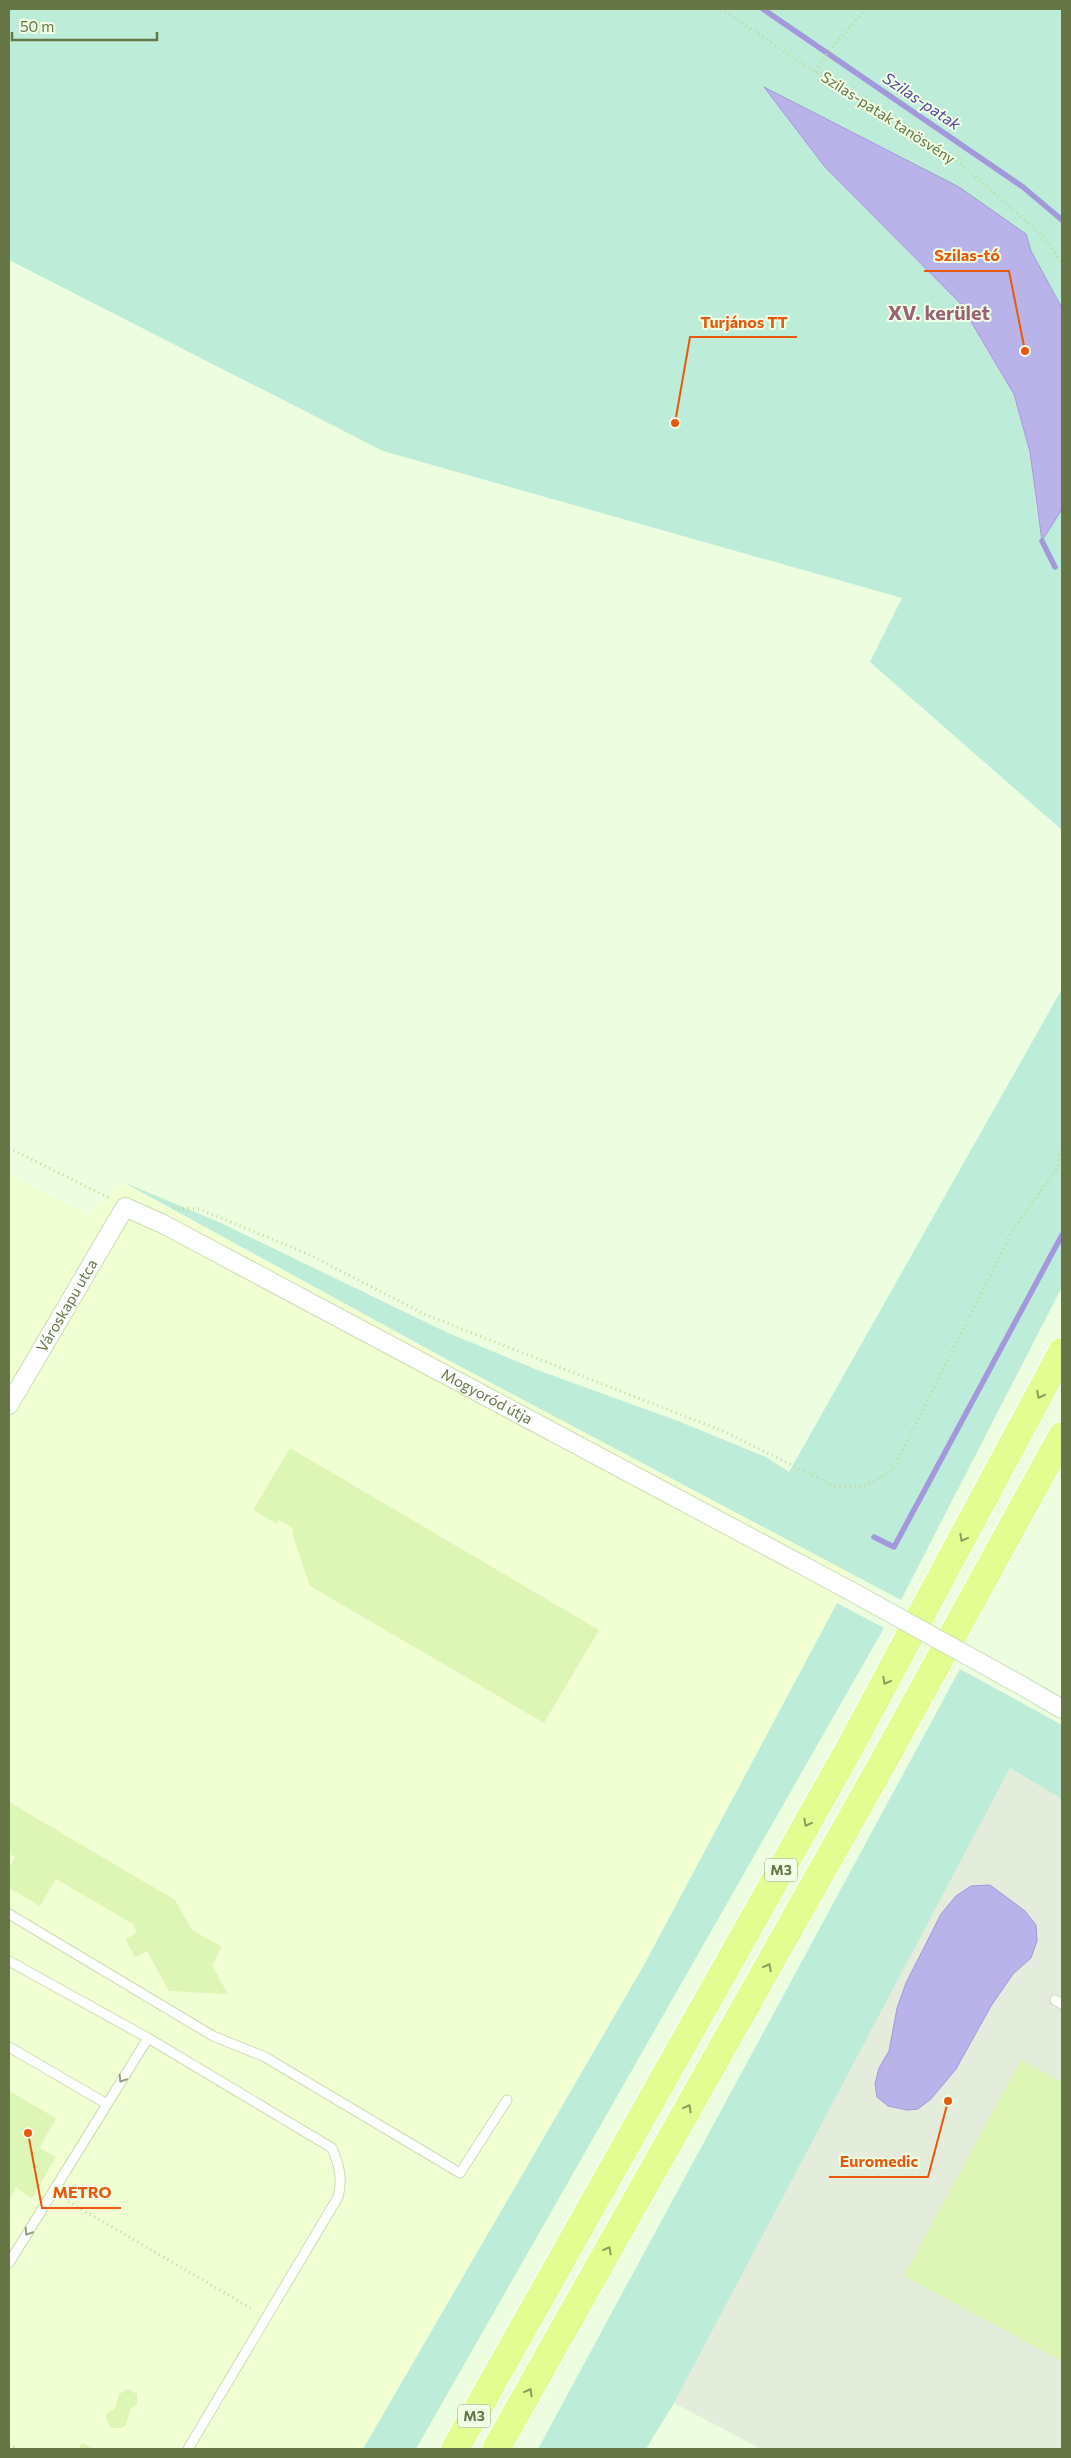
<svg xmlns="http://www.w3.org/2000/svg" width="1071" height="2458" font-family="Commissioner,sans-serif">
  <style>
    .commercial { fill: #f2ffd2 }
    .industrial { fill: #e4ecdc }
    .green { fill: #bdecd8 }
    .water { fill: #bab3e9; stroke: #a298db }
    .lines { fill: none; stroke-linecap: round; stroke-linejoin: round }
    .stream { stroke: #a298db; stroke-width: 5.5 }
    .building { fill: #ddf5b5 }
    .lane-casing { stroke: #cbdeb6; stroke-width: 11 }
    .street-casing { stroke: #cbdeb6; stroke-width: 20 }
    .highway-casing { stroke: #fff; stroke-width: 30 }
    .path { stroke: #c2da98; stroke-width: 3; stroke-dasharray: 1 4; stroke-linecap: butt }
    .lane { stroke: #fff; stroke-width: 9 }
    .street { stroke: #fff; stroke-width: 18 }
    .highway { stroke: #e3fd91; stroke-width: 28 }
    .street-bridge-casing { stroke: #cbdeb6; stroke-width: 20; stroke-linecap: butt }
    .street-bridge { stroke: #fff; stroke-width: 18 }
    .oneway { stroke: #8c9e5c }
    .oneway2 { stroke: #949f7d }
    .labels { text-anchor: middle; stroke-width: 4; stroke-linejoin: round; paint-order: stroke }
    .shield { fill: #f1ffe7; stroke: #909f76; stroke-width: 1 }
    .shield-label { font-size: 14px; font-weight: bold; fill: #667645 }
    .street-label { font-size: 15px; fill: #667645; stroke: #f1ffe7 }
    .water-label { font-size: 16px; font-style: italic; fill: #5345a1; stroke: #f1ffe7 }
    .district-label { font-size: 20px; font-weight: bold; fill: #9a6075; stroke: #f1ffe7 }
    .leader { fill: none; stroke: #e8590c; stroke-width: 2 }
    .callout-dot { fill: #e8590c; stroke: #f1ffe7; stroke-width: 2 }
    .callout-label { font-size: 16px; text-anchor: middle; font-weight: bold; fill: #e8590c; stroke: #f1ffe7; stroke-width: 4; stroke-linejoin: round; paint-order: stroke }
  </style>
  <rect width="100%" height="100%" fill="#ecfedf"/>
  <!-- commercial -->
  <path class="commercial" d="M9 1174 88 1215 123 1182 448 1360 857 1576 837 1603 644 1965 363 2449H9Z"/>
  <!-- industrial -->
  <path class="industrial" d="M1010 1768 1062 1799V2449H761L674 2403Z"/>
  <!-- green -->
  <path class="green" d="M9 9H1062V308L1031 251 1026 234 825 167 960 303 1014 394 1030 452 1037 511 1043 540 1062 509V830L870 662 902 598 383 451 9 260Z
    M1062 989V1287L901 1600 448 1360 123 1182 221 1223 446 1332 540 1371 678 1421 766 1457 789 1472Z
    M837 1603 884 1628 416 2449H363L644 1965Z
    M960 1669 1062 1725V1799L1010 1768 674 2403 646 2449H538Z"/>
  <!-- water -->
  <path class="water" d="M764 87 959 187 1026 234 1031 251 1062 308V509L1042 541 1030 452 1014 394 960 303 825 167Z
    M990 1885 1025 1911 1036 1925 1037 1941 1031 1958 1013 1974 991 2006 956 2069 931 2099 918 2109 907 2110 888 2106 877 2097 875 2084 879 2068 889 2051 897 2008 906 1983 941 1914 956 1896 971 1886Z"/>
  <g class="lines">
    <!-- stream -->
    <path class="stream" d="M763 9 1023 187 1062 220
      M1042 541 1055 567
      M874 1537 894 1547 1062 1235"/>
  </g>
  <!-- building -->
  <path class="building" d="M290 1448 599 1630 544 1723 310 1586 292 1533 294 1529 279 1520 277 1524 253 1510Z
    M9 1802 175 1900 192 1930 222 1947 212 1965 228 1994 169 1991 147 1951 135 1957 125 1939 137 1933 133 1924 56 1879 40 1906 9 1888V1867L15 1857 9 1854Z
    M1021 2060 1062 2082V2361L904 2276Z
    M9 2091 56 2118 40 2148 56 2157 32 2198 16 2188 9 2201Z
    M128 2389 137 2394V2405L130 2409 126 2425 122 2428H111L106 2419 107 2413 115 2409 119 2394Z
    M82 2443 94 2449H78Z"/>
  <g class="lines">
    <!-- lane casing -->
    <g class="lane-casing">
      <path id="lane" d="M9 1914 213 2036 265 2057 460 2173 507 2100
        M9 1961 148 2038 332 2148C339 2165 343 2179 338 2197L188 2449
        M1055 2000 1062 2004
        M9 2047 107 2104
        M9 2263 148 2038"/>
    </g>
    <!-- street casing -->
    <g class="street-casing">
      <g id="street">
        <path id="s1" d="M9 1405 125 1207 163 1224 847 1589"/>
        <path d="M1019 1684 1062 1709"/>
      </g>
    </g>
    <!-- highway casing -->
    <g class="highway-casing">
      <path id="highway" d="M455 2449 848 1751 1062 1352
        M496 2449 881 1766 1062 1436"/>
    </g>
    <!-- path -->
    <path class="path" d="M721 9 816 72 943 149 1041 234 1062 263
      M816 72 827 53 866 9
      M9 1148 111 1199
      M173 1208 199 1209 308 1254 426 1315 725 1432 834 1486 863 1487 892 1471 1014 1228 1056 1170 1062 1145
      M64 2199 254 2310
      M9 2444 17 2449"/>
    <!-- lane -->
    <use href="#lane" class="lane"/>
    <!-- street -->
    <use href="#street" class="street"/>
    <!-- highway -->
    <use href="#highway" class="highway"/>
    <!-- street-bridge casing -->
    <g class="street-bridge-casing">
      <path id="street-bridge" d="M847 1589 1019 1684"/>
    </g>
    <!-- street-bridge -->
    <use href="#street-bridge" class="street-bridge"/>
  </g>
  <!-- one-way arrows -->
  <defs><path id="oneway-chevron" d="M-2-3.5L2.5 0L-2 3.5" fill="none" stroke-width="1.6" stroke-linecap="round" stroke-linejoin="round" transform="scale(1.25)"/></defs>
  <g class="oneway">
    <use href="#oneway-chevron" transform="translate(1040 1395) rotate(117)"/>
    <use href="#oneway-chevron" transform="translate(963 1538) rotate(118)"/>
    <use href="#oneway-chevron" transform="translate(886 1681) rotate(118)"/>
    <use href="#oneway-chevron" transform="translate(807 1823) rotate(119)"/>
    <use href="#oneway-chevron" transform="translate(768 1967) rotate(-61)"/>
    <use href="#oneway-chevron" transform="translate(688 2108) rotate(-61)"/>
    <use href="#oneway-chevron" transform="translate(608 2250) rotate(-61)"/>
    <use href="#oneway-chevron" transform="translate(529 2392) rotate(-61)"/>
  </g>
  <g class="oneway2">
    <use href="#oneway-chevron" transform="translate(122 2079) rotate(122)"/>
    <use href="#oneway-chevron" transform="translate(28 2232) rotate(122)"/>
  </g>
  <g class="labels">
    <!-- shield labels -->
    <g class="shield">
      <rect x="765" y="1858.5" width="32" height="23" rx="4"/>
      <rect x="458" y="2404.5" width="32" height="23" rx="4"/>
    </g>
    <g class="shield-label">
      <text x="781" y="1875">M3</text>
      <text x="474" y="2421">M3</text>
    </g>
    <!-- street labels -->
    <g class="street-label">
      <text transform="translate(888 118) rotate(33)" y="5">Szilas-patak tanösvény</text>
      <text dy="5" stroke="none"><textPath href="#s1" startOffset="115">Városkapu utca</textPath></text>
      <text dy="5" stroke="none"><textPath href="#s1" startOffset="638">Mogyoród útja</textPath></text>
    </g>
    <!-- water labels -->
    <g class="water-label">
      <text transform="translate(922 101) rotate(34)" y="6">Szilas-patak</text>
    </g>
    <!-- district labels -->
    <g class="district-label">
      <text x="939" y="320">XV. kerület</text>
    </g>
  </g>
  <!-- callouts -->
  <path class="leader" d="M1025 351L1009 271H924M675 423L690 337H797M948 2101L928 2177H829M28 2133L42 2208H121"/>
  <g class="callout-dot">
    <circle cx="1025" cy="351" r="5"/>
    <circle cx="675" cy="423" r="5"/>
    <circle cx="948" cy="2101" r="5"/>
    <circle cx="28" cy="2133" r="5"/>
  </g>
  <g class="callout-label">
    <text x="967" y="261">Szilas-tó</text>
    <text x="744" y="328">Turjános TT</text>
    <text x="879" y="2167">Euromedic</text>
    <text x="82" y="2198">METRO</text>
  </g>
  <!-- border -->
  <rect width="1071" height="2458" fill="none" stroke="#667645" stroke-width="20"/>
  <!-- scale -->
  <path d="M12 32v8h145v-8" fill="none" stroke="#667645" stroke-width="2.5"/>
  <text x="20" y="32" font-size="15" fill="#667645" stroke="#f1ffe7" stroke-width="4" paint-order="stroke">50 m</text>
</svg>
